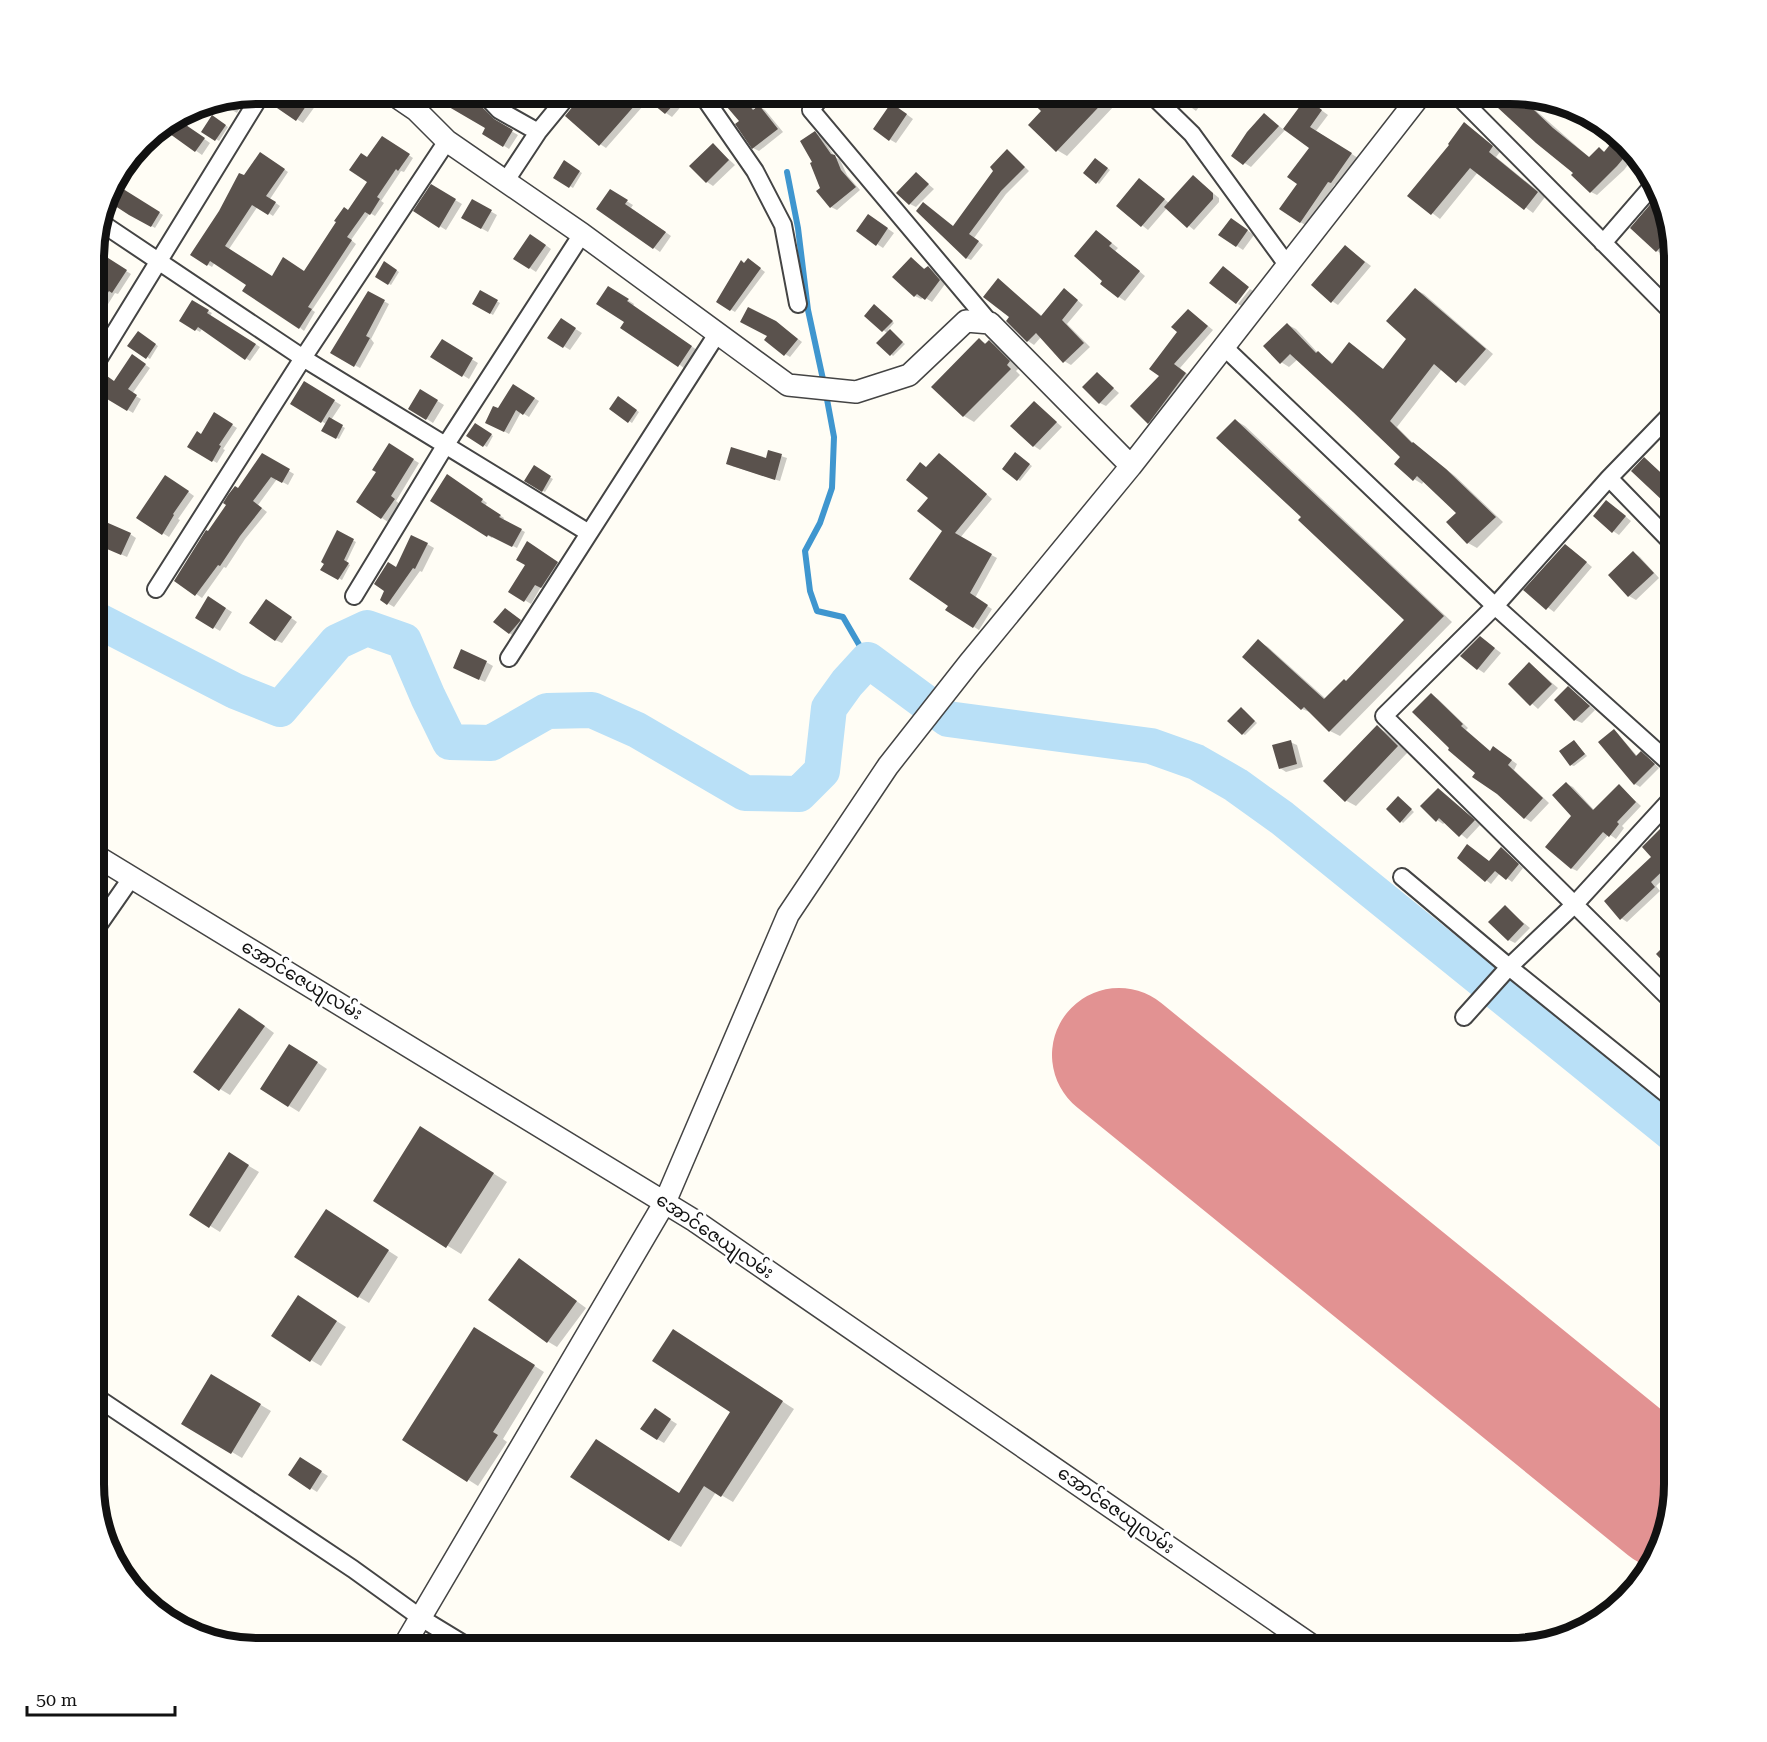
<svg xmlns="http://www.w3.org/2000/svg" width="1767" height="1742" font-family="'Roboto Serif','Noto Sans Myanmar',serif">
  <style>
    .shadow { fill: #0003 }
    .lines { fill: none; stroke-linecap: round; stroke-linejoin: round }
    .stream { stroke: #3f96cf; stroke-width: 6 }
    .river { stroke: #b9e0f7; stroke-width: 36 }
    .runway { stroke: #e29292; stroke-width: 134 }
    .building { fill: #5a524d }
    .minor-casing { stroke: #444; stroke-width: 20 }
    .tertiary-casing { stroke: #444; stroke-width: 24 }
    .minor { stroke: #fff; stroke-width: 16 }
    .tertiary { stroke: #fff; stroke-width: 21 }
    .labels { text-anchor: middle; stroke-width: 6; stroke-linejoin: round; paint-order: stroke }
    .street-label { font-size: 18px; fill: #111; stroke: #fff }
    .rim { fill: none; stroke: #111; stroke-width: 8 }
  </style>
  <rect width="100%" height="100%" fill="#fffdf5"/>
  <!-- shadow -->
  <path class="shadow" d="M298 93 316 105 303 123 279 108Z
    M456 93 487 111 499 124 518 135 509 149 484 133 487 128Z
    M514 93H534L525 101Z
    M629 93 643 106 606 148 600 144 580 100Z
    M673 93 684 103 672 117 666 113Z
    M717 93H740L755 110 760 107 765 110 783 132 759 151 753 148 741 121Z
    M853 93H873L864 102Z
    M1103 93 1115 105 1067 156 1057 150 1043 111Z
    M1172 93H1209L1196 111Z
    M1363 93H1391L1381 106Z
    M1495 93H1516L1590 158 1600 149 1606 153 1618 137 1633 149 1636 154 1624 170 1597 195 1591 192 1575 173Z
    M234 98 242 103 237 113 217 101Z
    M1313 104 1328 115 1316 131 1358 158 1338 186 1335 184 1307 226 1300 222 1299 184 1312 148 1286 129 1251 167 1233 156 1265 115 1284 130Z
    M898 108 913 119 896 143 889 139Z
    M212 117 228 127 219 141 203 131Z
    M186 126 210 143 202 155 172 134Z
    M1472 129 1500 152 1496 157 1545 197 1533 213 1478 172 1440 219 1410 196Z
    M815 133 821 136 835 157 840 160 847 175 860 190 837 210 831 207 822 188Z
    M387 140 413 158 404 172 401 171 381 201 384 203 375 216 370 213 351 240 356 244 312 310 315 312 304 331 248 284 215 262 212 267 192 255 244 177 265 156 288 172 270 199 280 206 273 216 258 206 229 249 272 278 305 272 369 181 368 159Z
    M713 145 735 165 713 186 707 182Z
    M1008 151 1029 171 1006 194 974 238 983 245 971 260 966 258 954 227Z
    M1098 161 1110 170 1099 184 1097 182Z
    M564 162 582 173 573 188 555 177Z
    M916 174 934 189 916 207 910 204Z
    M1193 177 1219 198V202L1194 230 1167 208 1148 230 1118 206 1146 184 1169 203Z
    M111 183 163 215 155 228 106 198Z
    M431 186 462 204 446 230 415 211Z
    M610 191 633 205 631 208 671 236 660 252 598 208Z
    M1661 194 1672 248 1665 256 1657 251 1632 228Z
    M473 201 497 215 488 232 463 218Z
    M875 220 894 233 883 248 877 244Z
    M1237 223 1254 235 1243 250 1237 246Z
    M1097 231 1118 248 1115 251 1145 276 1125 301 1119 297 1104 281Z
    M537 239 551 249 536 272 515 258Z
    M1346 247 1371 266 1338 305 1332 301Z
    M105 258 131 274 118 294 115 293 93 328V276Z
    M911 259 926 270 928 267 935 271 945 284 932 302 924 297 921 299 915 296Z
    M385 263 399 272 391 285 377 276Z
    M753 263 765 272 735 312 718 302 746 264Z
    M998 280 1042 316 1070 294 1083 305 1067 324 1090 347 1071 365 1064 361 1041 337 1034 345 1028 341 1008 321 1011 317Z
    M609 288 634 304 633 306 697 350 685 369 626 322Z
    M1250 289 1255 292 1243 307 1238 304Z
    M1416 290 1424 294 1493 354 1465 386 1442 369 1397 427 1414 444 1455 476 1503 522 1477 548 1468 543 1448 522 1458 513 1424 481 1422 484 1414 479 1402 457 1298 359 1289 367 1281 362 1288 325 1296 329 1318 353 1334 364 1350 344 1384 370 1408 339Z
    M480 292 500 303 493 315 474 303Z
    M369 293 389 304 371 339 374 343 360 368 332 353Z
    M192 302 212 313 210 316 260 347 250 361 202 329 200 332 181 321Z
    M877 308 894 323 888 330 905 344 893 356 891 354 887 333 866 316Z
    M1188 310 1213 330 1180 368 1192 378 1155 426 1149 423 1161 376Z
    M561 320 582 333 570 350 549 337Z
    M781 326 802 342 790 357 785 354Z
    M138 333 158 346 150 359 130 345Z
    M979 340 987 344 989 342 999 347 1019 368 1016 371 1020 375 974 422 964 416 933 387Z
    M442 341 478 363 469 379 432 356Z
    M137 359 150 368 132 394 141 399 133 413 99 392 115 382Z
    M1097 374 1119 393 1106 406 1100 403Z
    M305 383 341 405 331 420 345 428 339 439 323 430 326 424 293 403Z
    M514 386 539 401 529 417 521 412 509 434 487 422 498 410Z
    M421 391 444 405 433 423 410 408Z
    M618 398 639 412 632 423 611 409Z
    M1035 403 1062 427 1040 450 1034 446Z
    M215 414 237 428 223 449 225 450 217 463 189 446 201 436Z
    M1235 420 1245 426 1452 622 1340 736 1330 731 1312 713 1302 709 1258 641 1268 647 1326 699 1347 683 1407 620 1303 517Z
    M475 425 493 436 487 447 468 436Z
    M93 428 105 436 94 452H93Z
    M389 445 419 463 396 501 400 504 388 522 358 502 379 472Z
    M769 452 787 458 780 481 732 466 767 460Z
    M262 455 294 474 288 485 277 479 258 505 267 512 245 539 226 568 224 567 202 598 176 580Z
    M1018 456 1032 466 1020 481 1004 469Z
    M945 458 992 499 960 538 997 558 975 598 992 609 979 630 947 610 950 605 944 531 930 498Z
    M1645 459 1674 484V502L1672 504 1633 471Z
    M534 468 553 479 545 492 526 481Z
    M452 478 487 503 485 506 504 518 503 520 525 532 517 548 493 536 492 538 432 501Z
    M172 480 194 496 178 519 180 520 169 537 138 518Z
    M1613 506 1631 521 1619 535 1613 531Z
    M337 532 356 542 346 563 350 565 342 580 322 569Z
    M130 534 136 538 127 557 98 544Z
    M528 543 563 566 547 590 541 587 531 604 510 591 527 565Z
    M427 544 434 548 422 572 420 571 394 607 382 600 396 569Z
    M1571 549 1592 567 1554 612 1525 590Z
    M1634 553 1640 557 1659 578 1636 600 1629 596 1610 575Z
    M1674 584V597L1668 591Z
    M209 598 232 612 220 631 197 617Z
    M273 605 297 622 282 643 275 640Z
    M508 611 522 622 512 635 495 622Z
    M1480 637 1501 653 1484 673 1478 669Z
    M486 662 493 666 485 682 461 671Z
    M1530 664 1558 688 1538 709 1510 684Z
    M1568 688 1595 710 1582 723 1575 720Z
    M1432 695 1438 699 1468 728 1466 730 1491 752H1500L1517 764 1514 770 1549 803 1531 822 1525 818 1477 772Z
    M1244 710 1257 723 1245 735 1243 734Z
    M1377 727 1387 733 1408 752 1356 806 1345 800Z
    M1614 731 1618 734 1638 757 1646 756 1659 768 1640 787 1635 784 1600 743Z
    M1574 741 1587 756 1574 766 1571 765Z
    M1290 742 1297 745 1303 767 1286 772 1280 768Z
    M1567 784 1573 787 1595 811 1619 786 1641 806 1622 826 1624 828 1616 839 1609 834 1577 871 1571 868 1573 815Z
    M1444 794 1480 825 1467 839 1446 822 1443 824 1437 820Z
    M1401 800 1414 812 1403 823 1401 821Z
    M1674 818V869L1656 886 1660 891 1627 922 1621 918Z
    M1505 852 1523 868 1512 882 1500 873 1491 884 1459 858 1490 863Z
    M1505 907 1530 928 1515 943 1509 940Z
    M250 1015 274 1033 230 1095 220 1089Z
    M300 1051 327 1069 299 1112 262 1089Z
    M93 1089 103 1096 93 1110Z
    M434 1136 507 1182 461 1254 375 1201Z
    M239 1160 259 1172 220 1232 191 1214Z
    M336 1217 398 1257 369 1303 359 1297Z
    M529 1266 586 1308 557 1347 547 1341Z
    M308 1303 346 1327 321 1366 311 1360Z
    M485 1334 544 1372 503 1439 507 1442 478 1486 404 1439Z
    M685 1338 794 1409 733 1502 716 1492 681 1547 669 1540 680 1494 732 1411Z
    M212 1376 271 1411 242 1458 183 1423Z
    M661 1414 677 1424 664 1443 657 1439Z
    M300 1459 328 1476 317 1492 290 1475Z"/>
  <g class="lines">
    <!-- stream -->
    <path class="stream" d="M787 172 798 228 808 310 824 384
      M826 394 834 437 832 488 820 523 805 551 810 591 817 611 843 617 868 660"/>
    <!-- river -->
    <path class="river" d="M93 618 235 691 280 709 337 642 367 628 404 641 428 697 450 742 491 743 547 711 592 710 637 730 745 793 799 794 822 771 829 708 847 683 868 660 948 719 1151 746 1196 762 1236 785 1282 818 1674 1135"/>
    <!-- runway -->
    <path class="runway" d="M1119 1055 1670 1503"/>
  </g>
  <!-- building -->
  <path class="building" d="M287 93H300L310 100 296 121 277 108Z
    M425 93H458L481 106 494 119 513 130 503 147 482 134 485 128Z
    M580 93H684L665 114 643 96 599 146 565 116 578 100Z
    M715 93H739L753 110 759 105 778 129 752 149 735 124 739 121Z
    M1022 93H1112L1056 152 1028 125 1041 111Z
    M1510 93H1516L1553 128 1589 157 1599 147 1604 152 1617 136 1632 148 1617 166 1590 193 1571 175 1573 173 1536 143 1497 107Z
    M1306 98 1322 110 1310 127 1352 153 1331 183 1328 182 1300 223 1279 209 1297 184 1287 177 1309 148 1283 129Z
    M891 103 907 114 889 141 873 129Z
    M1264 113 1279 126 1243 165 1231 156 1247 132Z
    M212 115 226 125 215 141 201 132Z
    M180 121 205 138 195 152 170 134Z
    M1464 122 1493 146 1489 152 1538 192 1524 210 1470 168 1431 215 1407 196 1449 145 1448 144Z
    M815 131 831 154 835 155 841 170 856 187 830 208 816 191 820 188 810 163 812 162 800 141Z
    M382 136 410 154 398 171 396 169 377 197 380 199 370 215 365 212 347 237 352 240 308 307 312 309 299 329 242 291 246 285 210 261 207 266 190 255 219 211 239 173 244 175 260 152 285 169 266 196 276 202 268 215 252 205 225 246 272 276 283 257 304 271 336 222 334 221 344 207 348 210 367 182 349 170 361 153 367 157Z
    M713 143 729 160 706 183 689 166Z
    M1007 149 1025 167 1001 191 969 234 979 241 966 259 916 211 923 202 953 226 993 171 990 167Z
    M1095 158 1108 168 1096 184 1083 173Z
    M564 160 580 171 569 188 553 178Z
    M916 172 929 184 909 205 896 193Z
    M1193 175 1213 193V199L1187 228 1164 207Z
    M1139 178 1165 199 1141 227 1116 206Z
    M112 182 160 212 151 227 129 215 106 200Z
    M431 184 456 199 439 228 413 211Z
    M610 189 628 200 625 204 666 232 653 249 596 209Z
    M1660 193 1670 237 1656 252 1630 228Z
    M472 199 492 210 481 229 461 218Z
    M868 214 888 228 876 246 856 231Z
    M1231 218 1248 230 1236 247 1218 235Z
    M1096 230 1112 243 1109 246 1140 271 1118 298 1100 284 1102 281 1074 256Z
    M530 234 546 245 529 269 513 259Z
    M1345 245 1365 262 1331 303 1311 285Z
    M105 256 127 270 112 293 109 291 93 317V273Z
    M911 257 924 269 928 266 940 280 925 300 917 294 914 297 892 277Z
    M748 258 761 268 730 311 716 302 741 260 744 263Z
    M384 261 397 270 388 285 375 277Z
    M1223 266 1249 287 1236 304 1209 283Z
    M998 278 1041 316 1064 288 1078 300 1062 320 1084 343 1063 363 1036 333 1027 342 1006 321 1009 317 983 297Z
    M608 286 629 299 627 301 692 346 678 367 620 328 624 322 596 304Z
    M1415 288 1486 349 1456 383 1434 364 1390 421 1412 443 1413 442 1446 469 1496 517 1467 544 1446 522 1456 513 1417 476 1413 481 1394 464 1400 457 1353 412 1290 354 1280 364 1263 346 1287 323 1316 353 1318 351 1332 364 1349 342 1383 369 1406 339 1386 321Z
    M480 290 498 300 490 314 472 304Z
    M368 291 385 300 366 336 370 338 354 367 330 353Z
    M192 300 209 310 207 313 256 344 245 360 198 327 195 331 179 321Z
    M874 304 893 321 882 332 864 316Z
    M748 307 776 321 798 339 784 356 764 340 767 336 740 322Z
    M1188 309 1208 326 1174 364 1186 373 1148 424 1130 406 1159 376 1149 369 1177 332 1171 327Z
    M561 318 576 328 563 348 547 338Z
    M890 329 903 342 890 356 876 343Z
    M138 331 156 344 146 359 127 346Z
    M979 338 985 344 989 340 1010 361 1007 365 1011 369 963 417 931 387Z
    M442 339 473 358 462 377 430 357Z
    M132 354 146 364 128 389 137 395 127 411 97 393 107 376 114 381Z
    M1097 372 1114 388 1099 404 1082 387Z
    M304 381 335 400 321 423 290 404Z
    M513 384 535 398 523 415 516 410 504 432 485 423 493 406 498 408Z
    M420 389 438 400 426 420 408 409Z
    M618 396 637 410 628 423 609 409Z
    M1034 401 1057 422 1033 447 1010 426Z
    M214 412 233 424 219 445 221 446 212 462 187 447 197 431 201 434Z
    M329 417 343 425 336 439 321 431Z
    M1235 419 1444 616 1329 732 1304 707 1301 710 1242 657 1258 639 1324 699 1344 679 1346 681 1404 620 1298 520 1301 517 1216 438Z
    M475 423 492 434 483 447 466 436Z
    M389 443 414 459 391 496 395 499 381 519 356 502 376 472 372 470Z
    M731 447 766 458 768 450 782 454 775 480 726 464Z
    M1015 452 1030 464 1017 481 1002 469Z
    M262 453 290 469 282 483 271 477 253 501 262 508 240 536 220 566 218 565 195 596 174 581 206 530 208 531 226 505 223 503 228 495 235 486 238 488Z
    M939 453 987 494 955 533 992 554 970 593 988 605 973 628 945 610 948 606 909 579 942 531 917 511 928 498 906 480 920 462 926 467Z
    M1644 457 1674 485V491L1664 502 1631 471Z
    M534 465 551 476 542 492 524 481Z
    M447 474 483 499 481 502 501 515 499 517 522 529 512 547 488 535 487 537 430 501Z
    M165 475 189 491 173 514 174 515 162 535 136 518Z
    M1606 500 1626 516 1612 533 1593 516Z
    M99 519 131 533 121 555 93 543V532Z
    M337 530 354 539 344 560 349 563 338 580 320 570 324 564 321 562Z
    M411 535 428 543 415 569 413 568 387 605 380 600 384 591 374 584 388 562 396 567Z
    M527 541 558 562 541 588 535 585 524 602 508 592 525 565 516 560Z
    M1565 544 1587 562 1546 610 1523 590Z
    M1633 551 1654 573 1628 597 1608 575Z
    M208 596 226 608 213 629 195 618Z
    M266 599 292 617 275 641 249 623Z
    M505 608 521 620 509 634 493 622Z
    M1480 636 1495 648 1477 670 1460 656Z
    M461 649 487 661 479 680 453 668Z
    M1529 662 1552 684 1530 706 1508 684Z
    M1568 686 1590 706 1574 721 1554 700Z
    M1431 693 1463 724 1461 726 1490 751 1493 746 1512 760 1508 765 1543 798 1524 819 1497 794 1472 777 1475 773 1448 750 1449 748 1412 712Z
    M1241 707 1255 721 1242 735 1227 721Z
    M1377 725 1398 746 1345 802 1323 781Z
    M1614 729 1636 756 1641 751 1655 764 1634 785 1598 742Z
    M1291 740 1297 764 1279 769 1272 745Z
    M1574 740 1585 754 1570 766 1559 751Z
    M1566 782 1593 810 1619 784 1636 802 1617 822 1619 824 1609 837 1603 832 1571 869 1545 847 1571 816 1552 795Z
    M1438 788 1475 820 1459 837 1439 818 1436 822 1420 806Z
    M1398 796 1412 809 1400 823 1386 809Z
    M1674 815V860L1651 882 1655 887 1620 920 1604 901 1651 857 1642 847Z
    M1467 844 1489 861 1501 847 1519 864 1506 880 1495 871 1485 882 1457 858Z
    M1505 905 1524 924 1508 941 1488 922Z
    M1674 936V973L1656 954Z
    M239 1008 265 1026 219 1091 193 1072Z
    M289 1044 318 1062 288 1107 260 1089Z
    M420 1126 494 1173 446 1248 373 1201Z
    M229 1152 249 1165 209 1228 189 1215Z
    M326 1209 389 1250 358 1298 294 1257Z
    M519 1258 577 1301 547 1343 488 1300Z
    M298 1295 337 1321 310 1362 271 1336Z
    M474 1327 535 1365 493 1432 498 1435 467 1482 402 1440Z
    M673 1329 783 1401 721 1497 704 1486 669 1541 570 1477 596 1439 679 1493 730 1412 652 1361Z
    M211 1374 261 1404 231 1454 181 1424Z
    M655 1408 671 1419 657 1440 640 1429Z
    M300 1457 322 1471 310 1490 288 1475Z"/>
  <g class="lines">
    <!-- minor casing -->
    <g class="minor-casing">
      <path id="minor" d="M483 93 499 110 538 132
        M701 93 755 171 783 225 798 304
        M824 93 811 110 990 323
        M1150 93 1192 134 1288 266
        M1455 93 1674 314
        M505 182 538 132 570 93
        M100 222 303 358 589 533
        M1603 243 1655 183
        M1224 347 1495 606 1674 767
        M93 368 262 93
        M1674 411 1609 478 1495 606 1384 716 1674 1003
        M1609 478 1674 545
        M156 589 303 358 447 141
        M354 596 445 446 582 234
        M509 658 717 334
        M1402 877 1509 967 1674 1100
        M93 933 132 877
        M1464 1017 1509 967 1575 904 1674 796
        M93 1395 353 1569 421 1618 472 1649"/>
    </g>
    <!-- tertiary casing -->
    <g class="tertiary-casing">
      <path id="tertiary" d="M391 93 416 110 447 141 582 234 788 385 856 392 909 375 966 321 990 323 1131 466 1422 93
        M93 854 695 1221 1317 1649
        M402 1649 665 1202 788 915 888 766 969 663 1131 466"/>
    </g>
    <!-- minor -->
    <use href="#minor" class="minor"/>
    <!-- tertiary -->
    <use href="#tertiary" class="tertiary"/>
  </g>
  <g class="labels">
    <!-- street labels -->
    <g class="street-label">
      <text transform="translate(302 980) rotate(31)" y="6">အောင်ဇေယျလမ်း</text>
      <text transform="translate(715 1236) rotate(34)" y="6">အောင်ဇေယျလမ်း</text>
      <text transform="translate(1116 1510) rotate(35)" y="6">အောင်ဇေယျလမ်း</text>
    </g>
  </g>
  <!-- crop -->
  <path d="M0 0H1767V1742H0ZM258 104H1510A154 154 0 0 1 1664 258V1484A154 154 0 0 1 1510 1638H258A154 154 0 0 1 104 1484V258A154 154 0 0 1 258 104Z" fill="#fff" fill-rule="evenodd"/>
  <path class="rim" d="M258 104H1510A154 154 0 0 1 1664 258V1484A154 154 0 0 1 1510 1638H258A154 154 0 0 1 104 1484V258A154 154 0 0 1 258 104Z"/>
  <!-- scale -->
  <path d="M27 1706v9h148v-9" fill="none" stroke="#111111" stroke-width="3"/>
  <text x="36" y="1706" font-size="18" fill="#111111" stroke="#ffffff" stroke-width="4.5" paint-order="stroke">50 m</text>
</svg>
